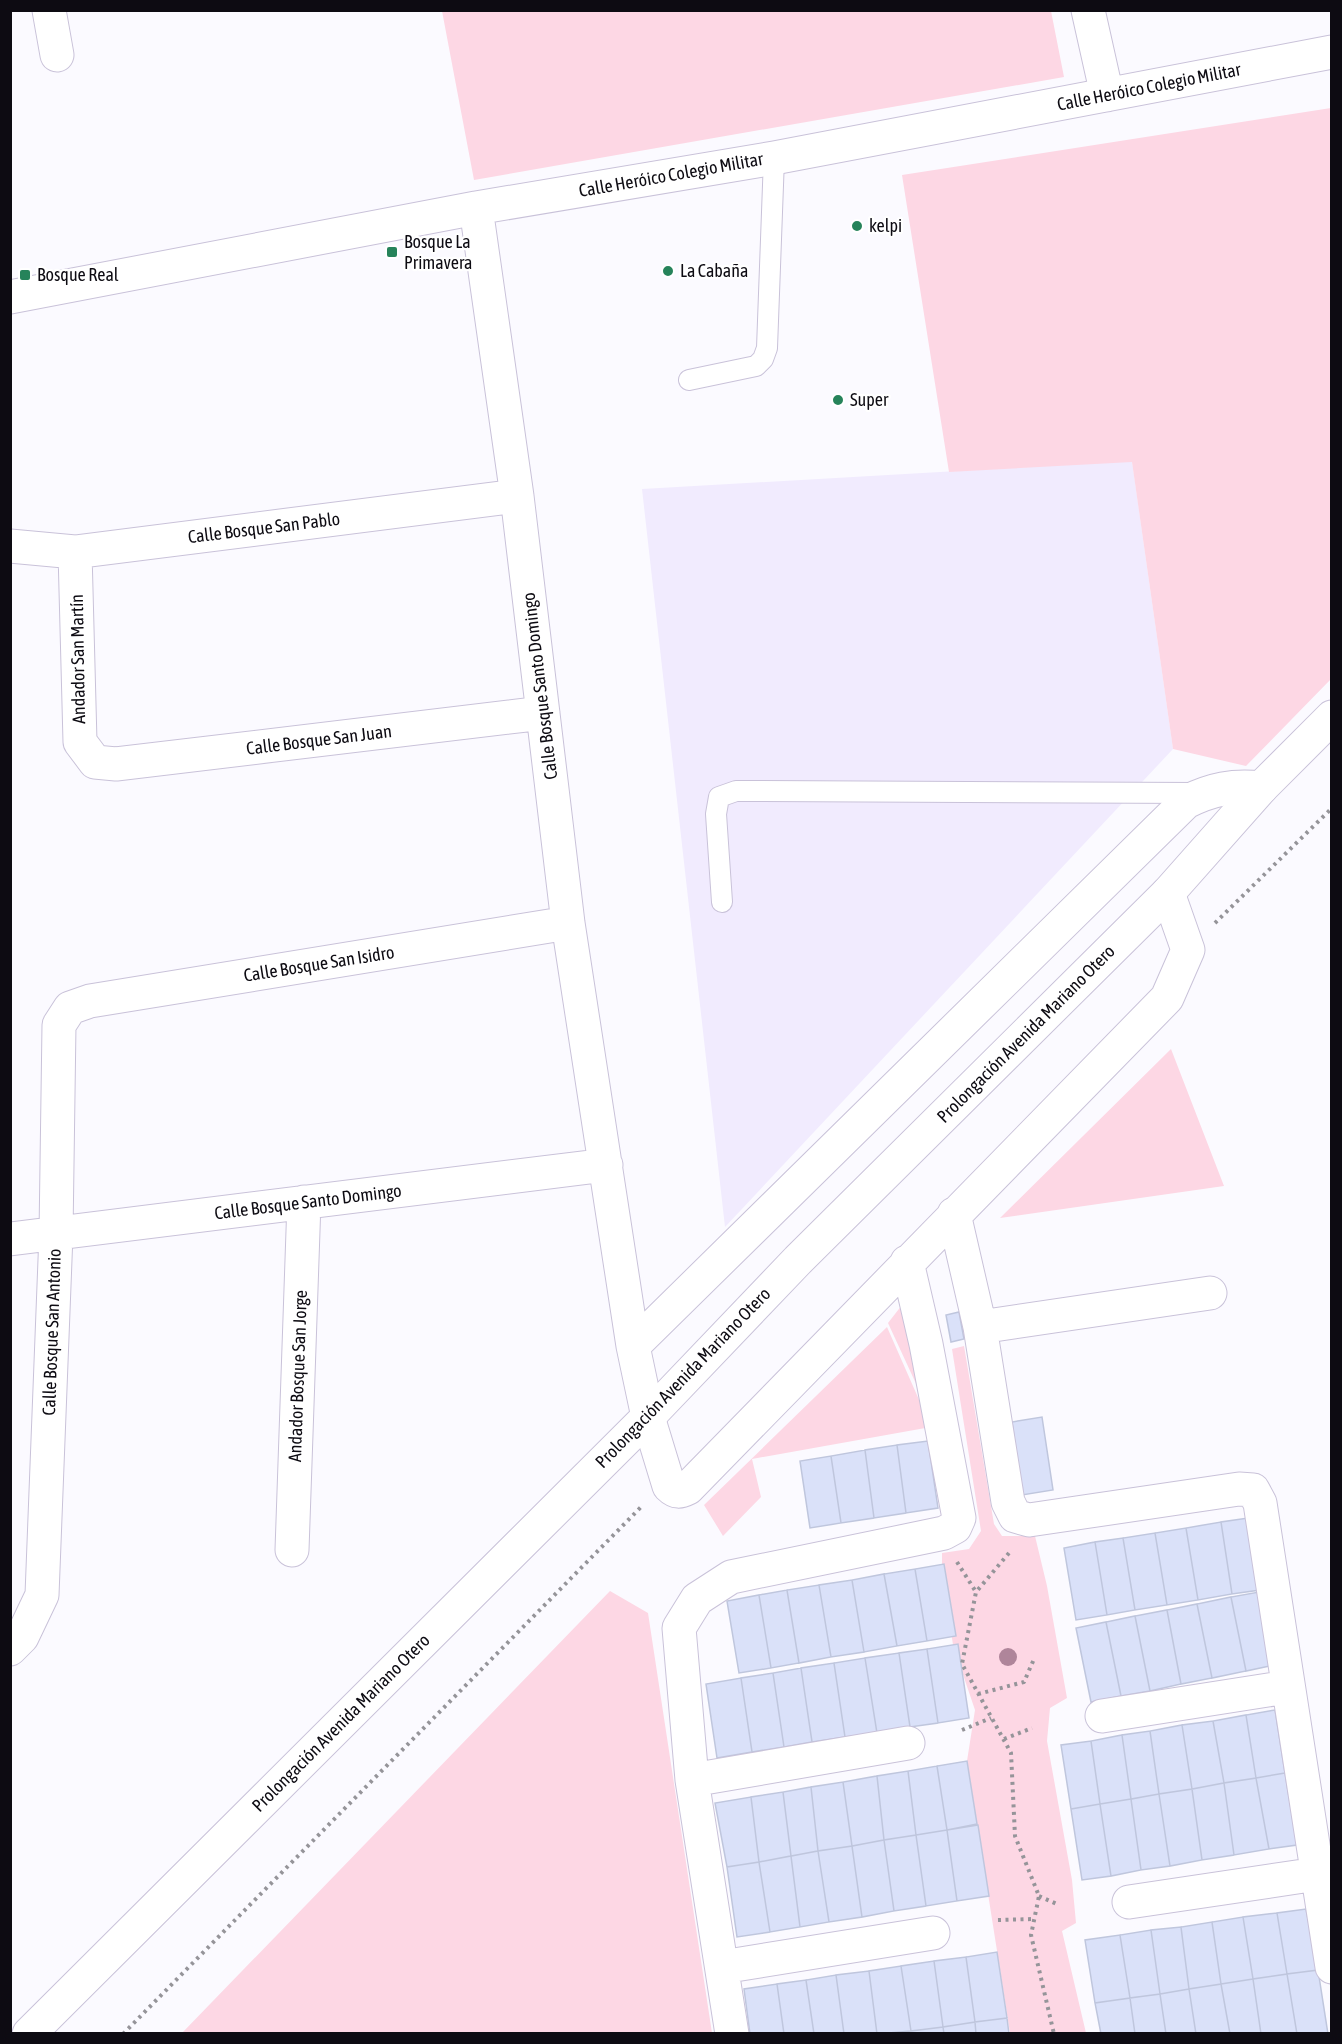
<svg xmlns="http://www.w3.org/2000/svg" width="1342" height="2044" font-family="'Asap Condensed',sans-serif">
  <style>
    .built { fill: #f1ebfe }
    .green { fill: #fdd7e4 }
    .building { fill: #dae1f9; stroke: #bfc6dd; stroke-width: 1.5 }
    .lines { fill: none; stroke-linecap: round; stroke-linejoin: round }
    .service-casing { stroke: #c9c2d9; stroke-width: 22 }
    .minor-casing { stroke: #c9c2d9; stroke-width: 35 }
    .tertiary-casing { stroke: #c9c2d9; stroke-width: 35 }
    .path { stroke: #959499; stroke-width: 4; stroke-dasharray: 3 4.5; stroke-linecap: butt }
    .service { stroke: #fff; stroke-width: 20 }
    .minor { stroke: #fff; stroke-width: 33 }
    .tertiary { stroke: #fff; stroke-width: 33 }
    .tree { fill: #af859a }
    .poi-dot { fill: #26835a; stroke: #fff; stroke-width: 2 }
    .labels { text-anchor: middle; stroke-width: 4.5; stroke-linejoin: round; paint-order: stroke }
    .street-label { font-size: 18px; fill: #0d0b12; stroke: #fff }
    .poi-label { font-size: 18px; fill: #0d0b12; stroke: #fff; text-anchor: start }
  </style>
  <rect width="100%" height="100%" fill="#fbfaff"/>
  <!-- built -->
  <path class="built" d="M1132 461 1173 749 725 1227 642 489Z"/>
  <!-- green -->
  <path class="green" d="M442 11H1051L1064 77 474 180Z
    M1331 108V679L1246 766 1173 749 1132 462 949 472 902 175Z
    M1171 1049 1224 1186 1000 1218Z
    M902 1305 918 1388 888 1323Z
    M887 1327 931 1427 752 1459 761 1497 723 1536 704 1505Z
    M964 1346 994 1524 1002 1536H1035L1047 1586 1067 1698 1050 1708 1047 1741 1072 1880 1076 1923 1062 1931 1086 2033H1010L967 1761 975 1710 953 1645 942 1569V1553L969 1549 981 1531 952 1349Z
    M610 1591 648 1613 712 2033H182Z"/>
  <!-- building -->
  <path class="building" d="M959 1312 964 1339 951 1342 946 1315Z
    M1042 1417 1053 1490 1022 1495 1012 1422Z
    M928 1441 938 1508 906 1513 897 1445Z
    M897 1445 906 1513 874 1518 865 1450Z
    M865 1450 874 1518 841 1523 831 1456Z
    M831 1456 841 1523 810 1528 800 1461Z
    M1248 1518 1260 1590 1232 1594 1221 1522Z
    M1221 1522 1232 1594 1198 1600 1186 1528Z
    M1186 1528 1198 1600 1167 1605 1155 1533Z
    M1155 1533 1167 1605 1135 1610 1123 1538Z
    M1123 1538 1135 1610 1107 1615 1095 1542Z
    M1095 1542 1107 1615 1076 1620 1064 1548Z
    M944 1564 956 1636 927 1641 915 1569Z
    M915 1569 927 1641 897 1646 884 1574Z
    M884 1574 897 1646 864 1652 852 1580Z
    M852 1580 864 1652 831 1657 819 1585Z
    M819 1585 831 1657 799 1663 787 1590Z
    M787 1590 799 1663 771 1668 759 1595Z
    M1259 1592 1274 1665 1246 1671 1231 1597Z
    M759 1595 771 1668 739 1673 727 1601Z
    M1231 1597 1246 1671 1212 1678 1197 1604Z
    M1197 1604 1212 1678 1181 1684 1167 1610Z
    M1167 1610 1181 1684 1150 1691 1135 1616Z
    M1135 1616 1150 1691 1121 1696 1106 1622Z
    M1106 1622 1121 1696 1091 1702 1076 1628Z
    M958 1644 969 1718 938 1723 927 1649Z
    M927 1649 938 1723 910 1727 899 1653Z
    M899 1653 910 1727 877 1733 865 1658Z
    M865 1658 877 1733 845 1737 834 1663Z
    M834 1663 845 1737 812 1742 801 1668Z
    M801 1668 812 1742 784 1747 773 1673Z
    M773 1673 784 1747 752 1752 741 1678Z
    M741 1678 752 1752 717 1758 706 1684Z
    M1275 1710 1285 1773 1256 1778 1246 1715Z
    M1246 1715 1256 1778 1224 1783 1213 1721Z
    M1213 1721 1224 1783 1192 1789 1182 1725Z
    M1182 1725 1192 1789 1159 1794 1150 1731Z
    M1150 1731 1159 1794 1131 1799 1122 1735Z
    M1122 1735 1131 1799 1100 1804 1091 1741Z
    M1091 1741 1100 1804 1071 1809 1061 1745Z
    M967 1761 977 1824 947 1830 937 1766Z
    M937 1766 947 1830 916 1835 908 1771Z
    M908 1771 916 1835 884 1840 877 1776Z
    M1285 1773 1297 1845 1269 1849 1256 1778Z
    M877 1776 884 1840 852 1846 843 1782Z
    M1256 1778 1269 1849 1234 1855 1224 1783Z
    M843 1782 852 1846 818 1851 811 1787Z
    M1224 1783 1234 1855 1202 1860 1192 1789Z
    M811 1787 818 1851 791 1856 783 1792Z
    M1192 1789 1202 1860 1170 1866 1159 1794Z
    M783 1792 791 1856 759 1862 751 1797Z
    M1159 1794 1170 1866 1141 1870 1131 1799Z
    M751 1797 759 1862 727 1867 715 1803Z
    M1131 1799 1141 1870 1111 1876 1100 1804Z
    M1100 1804 1111 1876 1082 1880 1071 1809Z
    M978 1825 989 1896 957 1901 947 1830Z
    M947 1830 957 1901 926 1906 916 1835Z
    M916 1835 926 1906 894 1911 884 1840Z
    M884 1840 894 1911 862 1917 852 1846Z
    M852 1846 862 1917 829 1922 818 1851Z
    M818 1851 829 1922 800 1927 791 1856Z
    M791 1856 800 1927 770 1932 759 1862Z
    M759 1862 770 1932 737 1937 727 1867Z
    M1306 1909 1318 1970 1287 1974 1277 1913Z
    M1277 1913 1287 1974 1253 1979 1243 1917Z
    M1243 1917 1253 1979 1221 1984 1212 1922Z
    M1212 1922 1221 1984 1189 1989 1181 1927Z
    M1181 1927 1189 1989 1160 1994 1151 1930Z
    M1151 1930 1160 1994 1130 1998 1120 1935Z
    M1120 1935 1130 1998 1095 2003 1085 1940Z
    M997 1952 1007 2018 975 2022 966 1957Z
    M966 1957 975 2022 943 2027 934 1961Z
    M934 1961 943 2027 911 2031 901 1966Z
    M901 1966 911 2031 877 2034 869 1971Z
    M1318 1970 1328 2034H1297L1287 1974Z
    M869 1971 877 2034H844L836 1975Z
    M1287 1974 1297 2034H1261L1253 1979Z
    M836 1975 844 2034H814L806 1980Z
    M1253 1979 1261 2034H1230L1221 1984Z
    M806 1980 814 2034H784L777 1984Z
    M777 1984 784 2034H750L744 1989Z
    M1221 1984 1230 2034H1196L1189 1989Z
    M1189 1989 1196 2034H1166L1160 1994Z
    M1160 1994 1166 2034H1135L1130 1998Z
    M1130 1998 1135 2034H1101L1095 2003Z
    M1007 2018 1009 2034H976L975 2022Z
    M975 2022 976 2034H944L943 2027Z
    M943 2027 944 2034H911V2031Z"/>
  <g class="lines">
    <!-- service casing -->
    <g class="service-casing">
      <path id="service" d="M689 380 756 366 763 359 767 348 774 158
        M722 902 716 814 719 797 736 791 1198 793"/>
    </g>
    <!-- minor casing -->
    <g class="minor-casing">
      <path id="minor" d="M49 10 57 55
        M1088 10 1107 95
        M476 208 517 496 568 923 633 1346 648 1417 669 1486C676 1493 680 1492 688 1488L1167 998 1188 950 1168 893
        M10 297 476 208 774 158 1332 52
        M10 546 75 552 517 496
        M75 552 80 742 95 762 116 764 543 713
        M954 1214 980 1327 1008 1502 1015 1516 1029 1520 1239 1489 1253 1490 1260 1503 1332 1967
        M10 1239 606 1165
        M980 1327 1210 1293
        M633 1346 1186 802C1212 789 1233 785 1261 788
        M292 1550 304 1202
        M10 1649 22 1637 42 1595 56 1234 59 1025 70 1008 90 1001 568 923
        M1102 1716 1287 1687
        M692 1780 908 1743
        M1129 1902 1317 1874
        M722 1967 933 1933
        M732 2034 692 1780 679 1628 697 1599 731 1577 944 1533 955 1527 959 1518 926 1344 907 1262"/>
    </g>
    <!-- tertiary casing -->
    <g class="tertiary-casing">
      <path id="tertiary" d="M29 2034 648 1417 798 1260 1168 893 1261 788 1332 717"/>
    </g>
    <!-- path -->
    <path class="path" d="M1215 923 1332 808
      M1009 1553 976 1592 962 1664 1011 1753 1015 1836 1039 1896 1031 1935 1054 2034
      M957 1562 976 1592
      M978 1694 1024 1682 1034 1659
      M962 1730 991 1718
      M1004 1739 1032 1728
      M1039 1896 1059 1905
      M998 1920 1034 1919
      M123 2034 642 1506"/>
    <!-- service -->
    <use href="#service" class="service"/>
    <!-- minor -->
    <use href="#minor" class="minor"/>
    <!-- tertiary -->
    <use href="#tertiary" class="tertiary"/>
  </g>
  <!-- trees -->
  <circle class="tree" cx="1008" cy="1657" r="9"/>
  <!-- markers -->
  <g class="poi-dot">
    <circle cx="857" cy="226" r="6"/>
    <rect x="386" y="246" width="12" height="12" rx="3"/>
    <circle cx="668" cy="271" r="6"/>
    <rect x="19" y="269" width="12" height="12" rx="3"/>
    <circle cx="838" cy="400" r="6"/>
  </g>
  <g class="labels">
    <!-- street labels -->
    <g class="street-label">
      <text transform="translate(1149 87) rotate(-11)" y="6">Calle Heróico Colegio Militar</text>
      <text transform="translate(671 175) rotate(-10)" y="6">Calle Heróico Colegio Militar</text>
      <text transform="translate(264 528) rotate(-7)" y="6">Calle Bosque San Pablo</text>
      <text transform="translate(78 659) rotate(-91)" y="6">Andador San Martín</text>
      <text transform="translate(540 686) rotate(-97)" y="6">Calle Bosque Santo Domingo</text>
      <text transform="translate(319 740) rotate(-7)" y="6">Calle Bosque San Juan</text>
      <text transform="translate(319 964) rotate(-9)" y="6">Calle Bosque San Isidro</text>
      <text transform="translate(1026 1034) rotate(-45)" y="6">Prolongación Avenida Mariano Otero</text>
      <text transform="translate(308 1202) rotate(-7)" y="6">Calle Bosque Santo Domingo</text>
      <text transform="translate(52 1332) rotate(-88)" y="6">Calle Bosque San Antonio</text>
      <text transform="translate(298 1376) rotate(-88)" y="6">Andador Bosque San Jorge</text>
      <text transform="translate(683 1378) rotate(-46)" y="6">Prolongación Avenida Mariano Otero</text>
      <text transform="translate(341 1723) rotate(-45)" y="6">Prolongación Avenida Mariano Otero</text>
    </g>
    <!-- poi labels -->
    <g class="poi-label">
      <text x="869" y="232">kelpi</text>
      <text x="404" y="248">Bosque La<tspan x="404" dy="21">Primavera</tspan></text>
      <text x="680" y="277">La Cabaña</text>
      <text x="37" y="281">Bosque Real</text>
      <text x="850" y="406">Super</text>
    </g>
  </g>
  <!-- border -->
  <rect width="1342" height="2044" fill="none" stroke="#0d0b12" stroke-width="24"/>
</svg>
